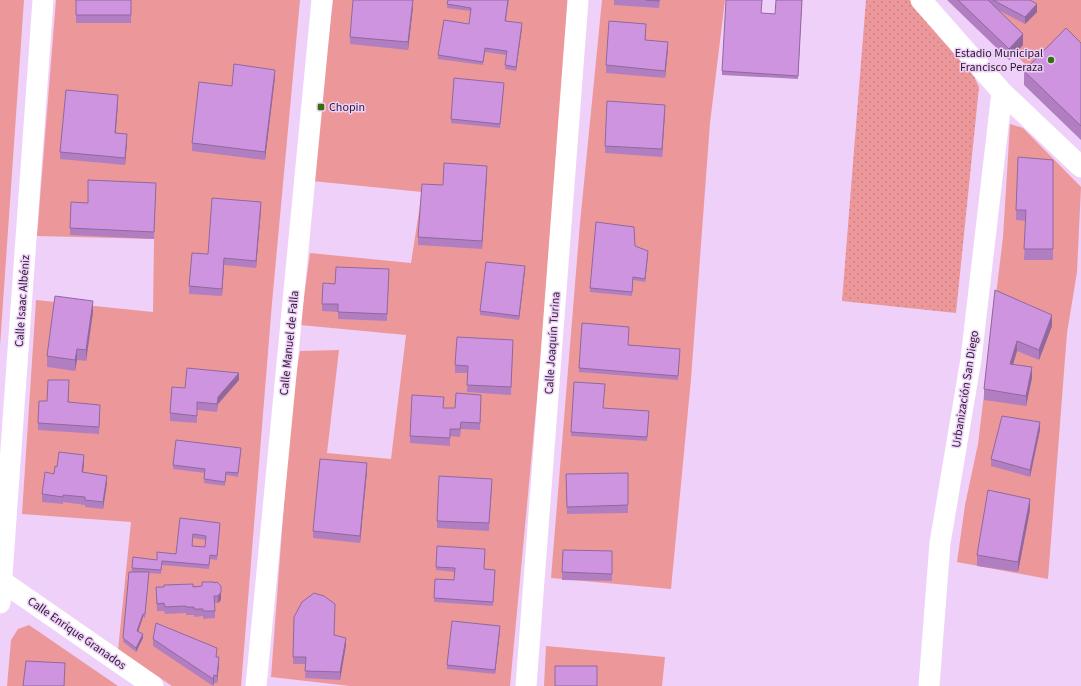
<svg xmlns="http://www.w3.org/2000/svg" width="1081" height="686" font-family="'Source Sans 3',sans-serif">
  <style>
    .park { fill: url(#park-dots) }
    .garden { fill: #ec989a }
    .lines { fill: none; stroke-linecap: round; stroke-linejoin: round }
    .minor { stroke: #fff; stroke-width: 21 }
    .wall { fill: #b17fc1; fill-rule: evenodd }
    .shaded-wall { fill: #90689d }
    .building { fill: #ce94e0; stroke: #90689d; fill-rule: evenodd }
    .poi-dot { fill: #30710b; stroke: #efd0f9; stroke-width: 1.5 }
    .labels { text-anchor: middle; stroke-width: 3; stroke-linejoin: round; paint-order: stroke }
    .poi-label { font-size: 12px; fill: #291b2e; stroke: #efd0f9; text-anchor: end }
    .street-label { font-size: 12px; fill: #291b2e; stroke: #efd0f9 }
  </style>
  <defs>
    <pattern id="park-dots" width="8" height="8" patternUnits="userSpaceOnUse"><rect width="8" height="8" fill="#ec989a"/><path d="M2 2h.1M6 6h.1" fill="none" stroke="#ca8285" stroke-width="1.8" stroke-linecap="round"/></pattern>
  </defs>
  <rect width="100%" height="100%" fill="#efd0f9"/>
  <!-- park -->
  <path class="park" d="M866 0H910L971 70 979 87 956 313 842 301Z"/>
  <!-- garden -->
  <path class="garden" d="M0 0H24L0 346Z
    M56 0H300L272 303 241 686H172L118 650 131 522 22 514 36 300 153 312 154 239 37 236Z
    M333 0H571L544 324 510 686H350L271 677 292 397 300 351 339 350 327 453 391 459 406 335 300 325 310 253 411 263 422 192 312 181Z
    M602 0H725L710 123 691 379 671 589 551 578 580 223Z
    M962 0H1081V121Z
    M1010 124 1023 128 1081 187 1077 272 1067 333 1048 579 957 562 965 505 978 444 1003 237Z
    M29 625 118 686H7L11 640 18 629Z
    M546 646 665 657 662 686H544Z"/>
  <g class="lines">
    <!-- minor -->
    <path class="minor" d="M921 0 1002 92 1081 167
      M0 580 153 686
      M0 603 43 0
      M256 686 322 0
      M526 686 578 0
      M929 686 940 543 971 359 1002 92"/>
  </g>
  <!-- wall -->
  <path class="wall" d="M76 0H131V23H76Z
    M448 0H509L506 21 522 27 516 71 505 69 506 55 485 52 483 65 438 59V55L469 24 471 11 447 8Z
    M614 0H660L659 8 614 5Z
    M802 0 798 79 722 75V71L761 13 775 14Z
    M947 0H1030L1037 12 1025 24 1000 11 1023 45 1009 60Z
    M413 7 408 50 350 44V37Z
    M646 32V40L668 49 665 78 606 73V65Z
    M1081 43V140L1024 85V71Z
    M275 77 265 160 192 151V143L232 86Z
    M504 87 500 128 451 123V119Z
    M118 102 116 133 127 142 125 165 60 159V152Z
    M665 112 662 157 605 153V146Z
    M1053 160V260H1024L1026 221 1016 220V210Z
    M487 173 482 249 418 245V237L443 185Z
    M156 190 154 239 70 235V228L88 203Z
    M261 209 256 268 224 265 222 296 189 294V286L208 254Z
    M635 246 648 254 645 282 633 280 632 296 590 292V288Z
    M389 269 387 321 338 319V312L322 311V304L335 284Z
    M525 270 519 320 480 315V311Z
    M995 290 1052 326 1039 360 1017 351 1013 364 1032 378 1026 406 984 400V389Z
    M93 312 86 361 77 360 75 371 47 367V356Z
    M628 345 680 349 678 380 579 372V368Z
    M513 347 511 395 467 392 468 373H455V365Z
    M239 380 218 404 217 412 197 410V423L170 421V413L185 388Z
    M69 388V402L100 412 99 434 38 430V423L47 401Z
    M481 402 480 430 461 429 460 437 450 436V446L410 443V436L444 408H455Z
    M604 408 649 415 647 441 571 436V432Z
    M1040 430 1030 477 991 466V459Z
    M241 451 238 477 226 475 225 486 204 483 205 473 173 469V465Z
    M84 463 83 473 107 483 103 509 85 507V505L63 502V504L42 502V494L57 467Z
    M367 471 360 543 313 538V531Z
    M628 473V513L567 514 566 474Z
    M492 486 489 531 437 528V521Z
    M1030 510 1018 572 977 566V555Z
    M180 518 220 526 217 560 210 559 209 569 162 565 161 574 149 573 145 618 143 617 138 632 143 638 136 652 123 642 132 568 157 560 176 554ZM193 538 206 540 205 547 192 546Z
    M612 551V581L562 580V572Z
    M436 567 484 569 495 574 493 606 434 602 435 579 454 580 455 572 436 570Z
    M214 583 221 600 218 603H215V618L203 619V616L194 617V615H186V613L165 614 164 611H157L156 587 202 586Z
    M500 630 495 674 447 669V665Z
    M334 635 346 645 340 680 305 678 306 664H293V657Z
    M153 639 216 657 219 665 217 683H214L213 686 153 646Z"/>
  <!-- shaded-wall -->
  <path class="shaded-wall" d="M413 0V7L408 50V42Z
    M1037 4V12L1025 24V17Z
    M522 23V27L516 71V67Z
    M1023 34V45L1009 60V49Z
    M668 42V49L665 78V71Z
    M275 70V77L265 160V152Z
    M118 95V102L115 140V133Z
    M665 105V112L662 157V149Z
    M127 134V142L125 165V158Z
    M487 166V173L482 249V241Z
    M261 202V209L256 268V261Z
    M648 251V254L645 282V279Z
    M224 258V265L222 296V289Z
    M525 266V270L519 320V316Z
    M93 301V312L86 361V350Z
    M1052 315V326L1039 360V350Z
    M1017 341V351L1010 375V364Z
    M77 349V360L75 371V360Z
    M1032 367V378L1026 406V396Z
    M239 373V380L218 404 217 412 218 397Z
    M1040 422V430L1030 477V470Z
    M84 455V463L82 480V472Z
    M367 463V471L360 543V536Z
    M107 476V483L103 509V502Z
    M1030 499V510L1018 572V562Z
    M221 592V600L218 603V596Z
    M143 614V617L137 635V631Z
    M500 626V630L495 674V670Z
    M143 634V638L136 652V648Z
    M346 638V645L340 680V672Z
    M219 657V665L217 683V676Z
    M214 675V683L213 686V679Z"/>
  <!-- building -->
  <path class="building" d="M76 0H131V15H76Z
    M353 0H413L408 42 350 37Z
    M448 0H508L505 21 522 23 516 67 505 65 507 51 485 48 483 62 438 55 444 20 469 24 471 8 447 4Z
    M646 0H659V1Z
    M726 0H762L761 13 775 14 776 0H802L798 76 722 71Z
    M958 0H988L1023 34 1009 49Z
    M993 0H1030L1037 4 1025 17Z
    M609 21 646 24 645 40 668 42 665 71 606 65Z
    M1066 28 1081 43V126L1024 71Z
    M234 64 275 70 265 152 192 143 199 82 232 86Z
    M454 78 504 83 500 124 451 119Z
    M66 90 118 95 115 133 127 134 125 158 60 152Z
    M607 101 665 105 662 149 605 146Z
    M1018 157 1053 160V249H1024L1026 210H1016Z
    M444 163 487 166 482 241 418 237 422 184 443 185Z
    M88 180 156 183 154 232 70 228 71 202 88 203Z
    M212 198 261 202 256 261 224 258 222 289 189 286 192 253 208 254Z
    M596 222 634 227 635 246 648 251 645 279 633 277 632 292 590 288Z
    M486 262 525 266 519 316 480 311Z
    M336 267 389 269 387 314 338 312V304H322L323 283 335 284Z
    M995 290 1052 315 1039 350 1017 341 1010 364 1032 367 1026 396 984 389Z
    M55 296 93 301 86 350 77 349 75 360 47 356Z
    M582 323 629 327 628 345 680 349 678 376 579 368Z
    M457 337 513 340 511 387 467 385 468 366 455 365Z
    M187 368 239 373 218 397 217 404 197 402V416L170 413 172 387 185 388Z
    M48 380H69L68 402 100 405 99 427 38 423 39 401H47Z
    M574 382 605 384 603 408 649 411 647 437 571 432Z
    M456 393 481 395 480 423 461 422 460 429H450V438L410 436 412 395 444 397 443 408H455Z
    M1002 416 1040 422 1030 470 991 459Z
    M176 440 241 448 238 473 226 472 225 482 204 479 205 469 173 465Z
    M59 452 84 455 82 472 107 476 103 502 85 500V497L63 495V497L42 494 45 472 54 474 55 466 57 467Z
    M320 459 367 463 360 536 313 531Z
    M628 473V505L567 507 566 474Z
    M439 476 492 479 489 523 437 521Z
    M988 490 1030 499 1018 562 977 555Z
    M180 518 220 523 217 556 210 555 209 565 162 561 161 570 132 568 133 557 157 560V552L176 554ZM193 534 206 536 205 547 192 546Z
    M437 546 485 549 484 569 495 570 493 602 434 598 435 579 454 580 455 568 436 567Z
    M563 550 612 551V574L562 572Z
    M129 572H149L145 614H143L137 631 143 634 136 648 123 638Z
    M202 582H214V583L217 582 221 586V592L218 596H214L215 611H203V609H194V607H186V606L165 607 164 603 157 604 156 587H164V585L193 584V587L202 586Z
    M314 593 324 596 335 604 334 635 346 638 340 672 305 671 306 657H293L294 617 302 602Z
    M452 621 500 626 495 670 447 665Z
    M156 623 217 648 216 657H219L217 676 214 675 213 679 153 639Z
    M26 661 65 663 64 686H23Z
    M555 666H597V686H555Z"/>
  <!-- markers -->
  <g class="poi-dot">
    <circle cx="1051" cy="60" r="4"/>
    <rect x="317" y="103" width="8" height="8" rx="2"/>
  </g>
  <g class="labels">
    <!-- poi labels -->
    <g class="poi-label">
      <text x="1043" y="57">Estadio Municipal<tspan x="1043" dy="14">Francisco Peraza</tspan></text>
      <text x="329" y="111" text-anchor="start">Chopin</text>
    </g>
    <!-- street labels -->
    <g class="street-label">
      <text transform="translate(22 301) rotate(-86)" y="4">Calle Isaac Albéniz</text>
      <text transform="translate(289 343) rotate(-84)" y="4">Calle Manuel de Falla</text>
      <text transform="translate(552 343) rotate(-86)" y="4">Calle Joaquín Turina</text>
      <text transform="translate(965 389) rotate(-81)" y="4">Urbanización San Diego</text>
      <text transform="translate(77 633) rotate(35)" y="4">Calle Enrique Granados</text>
    </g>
  </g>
</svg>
